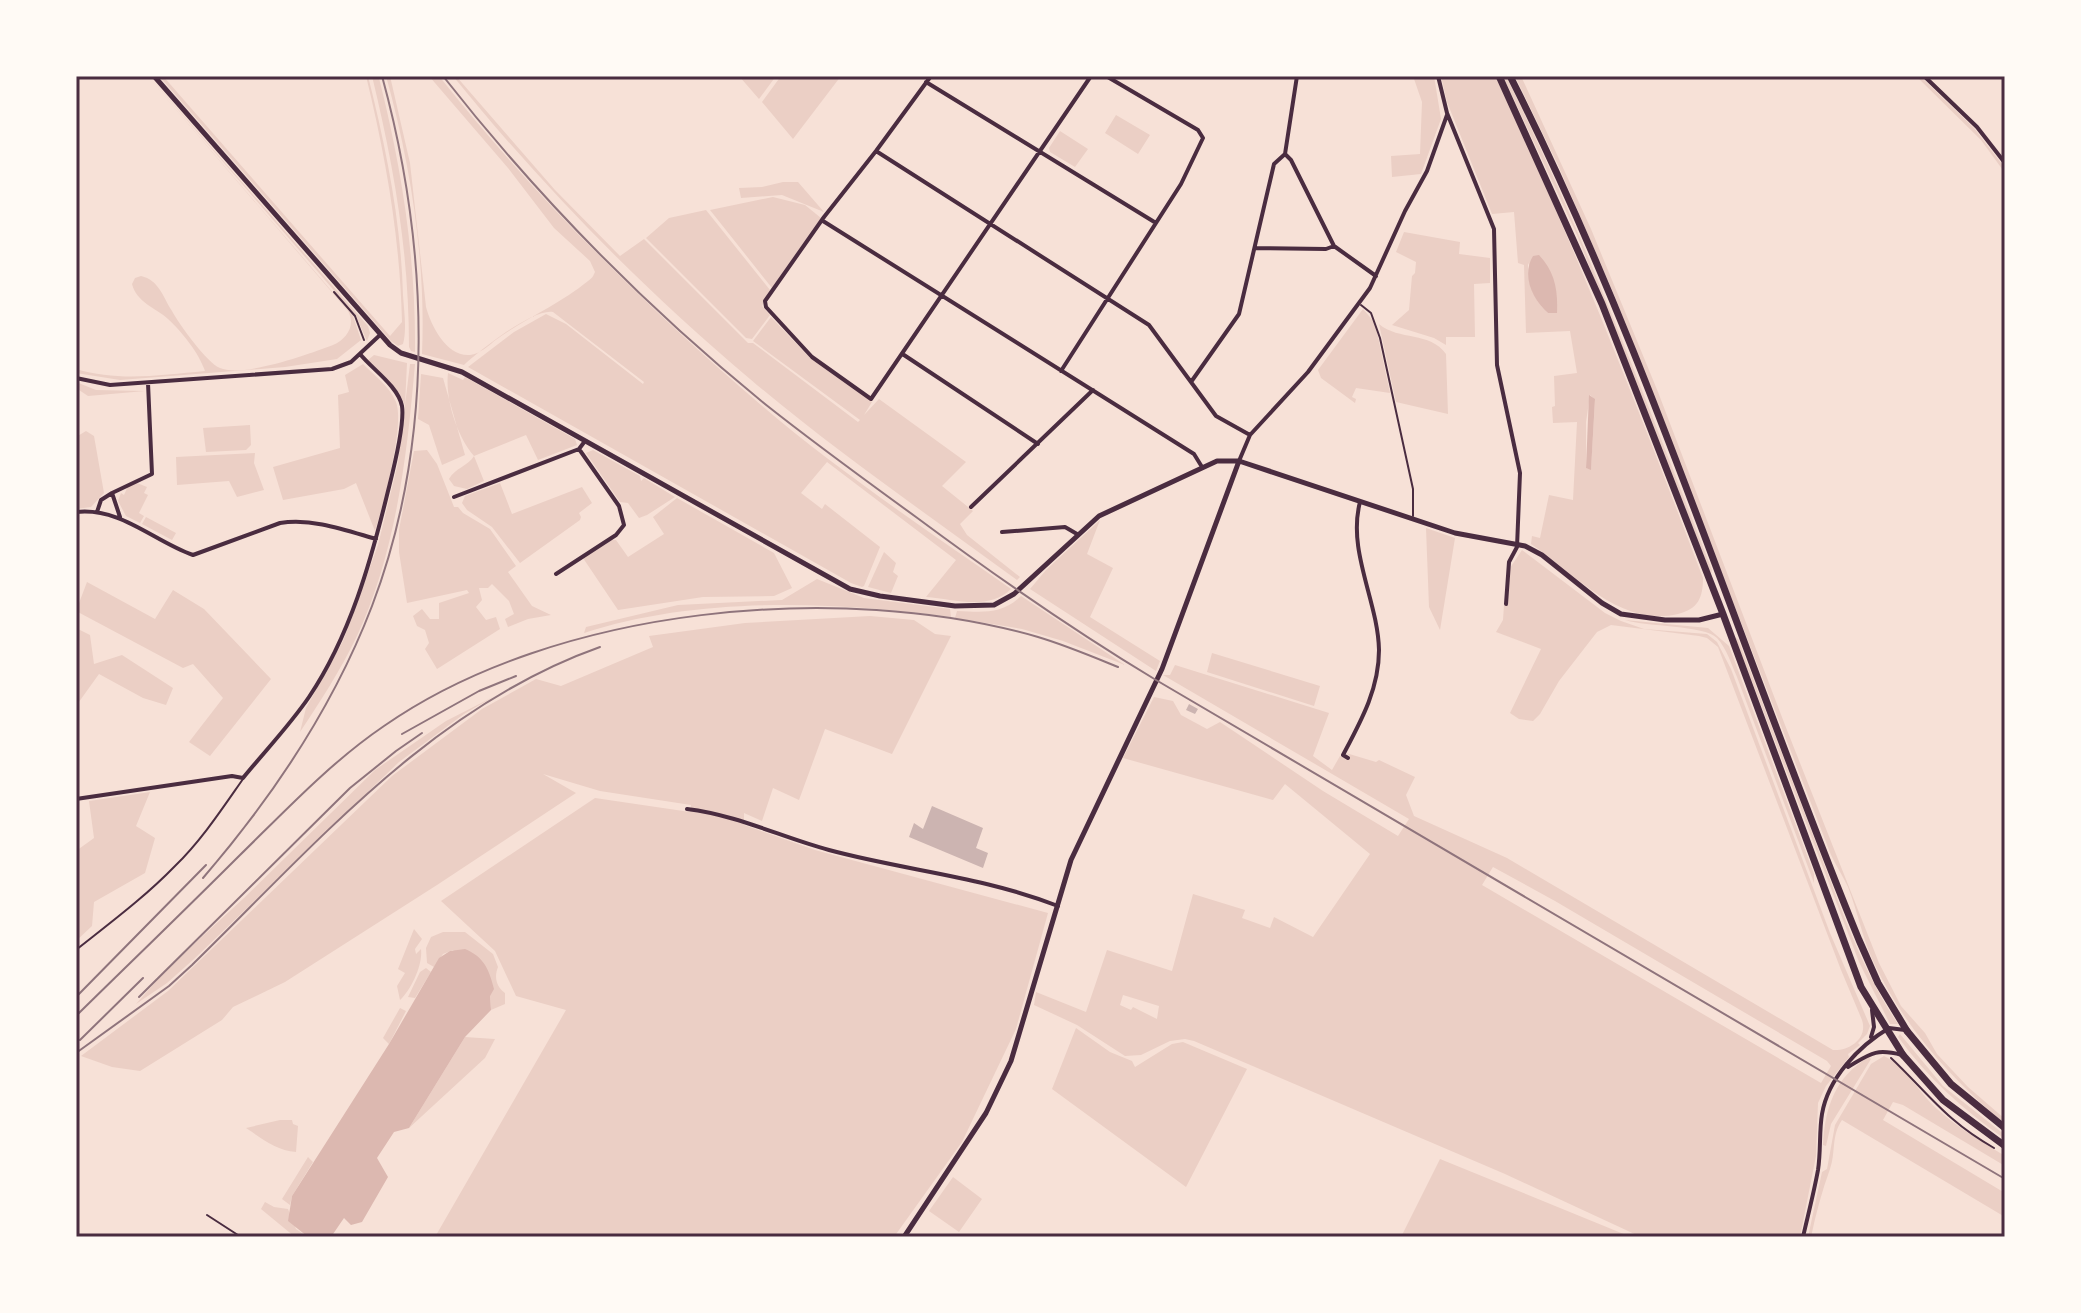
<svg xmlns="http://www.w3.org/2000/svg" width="2081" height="1313" font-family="'IBM Plex Serif',serif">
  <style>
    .green { fill: #ebcfc5; fill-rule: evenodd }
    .water { fill: #dcb8b0 }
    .building { fill: #ccb4b1 }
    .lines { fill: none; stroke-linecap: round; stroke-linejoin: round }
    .path { stroke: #4a2c40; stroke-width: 2 }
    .service { stroke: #4a2c40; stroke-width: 2 }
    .minor { stroke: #4a2c40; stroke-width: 4 }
    .tertiary { stroke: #4a2c40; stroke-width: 5 }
    .primary { stroke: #4a2c40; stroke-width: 7 }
    .trunk { stroke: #4a2c40; stroke-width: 7 }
    .rail { stroke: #8f747c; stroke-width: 2 }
    .neatline { fill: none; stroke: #4a2c40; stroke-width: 3 }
  </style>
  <rect width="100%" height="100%" fill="#f7e1d7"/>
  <!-- green -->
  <path class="green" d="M147 76 353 316 361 340 337 359 285 367 120 380 76 373V369C119 382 161 375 205 371 199 353 182 332 168 319 155 307 137 303 132 284L135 278 141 276C159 280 163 297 172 311 179 324 207 363 220 368 243 378 309 354 333 345 347 339 356 325 348 311Z
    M149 76 368 326 370 333 367 341 356 316Z
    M159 76H163L390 336 402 322C400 238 386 158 366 76H368C386 148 401 221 403 295 404 311 407 329 403 344L398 346 391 341Z
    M372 76 379 78C402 169 416 259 415 352L411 351 409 347C409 252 394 167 372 76Z
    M386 76H390L410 163 426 307C431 326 447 357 470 355 480 354 489 345 497 339 526 318 560 304 588 281 593 277 592 278 595 272L590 261 554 228 508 168 429 76H439C534 196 644 305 761 405 839 472 927 530 1011 589 989 611 954 599 926 597L956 560 827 462 801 493 822 509 825 504 880 547 864 586 862 587 851 583 468 367 514 332 546 314 566 324 643 384 644 382 553 312C533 308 479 351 464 365L422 354C426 261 411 166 386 76Z
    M453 76H456L555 190 620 256 644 239 748 343H753L858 422 860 420 753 341 771 317 810 358 872 402 864 415 879 399 966 462 942 486 973 511 960 524 967 535 1020 577 1017 580C927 514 835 451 750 379 642 288 542 186 453 76Z
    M739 76H776L759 99Z
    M781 76H841L793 139 762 102Z
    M1413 76H1434L1441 119 1421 174 1392 177 1391 156 1420 154 1422 102Z
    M1441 76H1495C1573 240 1638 408 1703 578 1703 598 1698 609 1678 614 1620 628 1574 573 1531 544L1532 536 1540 538 1549 495 1573 500 1577 422 1553 423 1552 407 1555 406 1554 376 1577 373 1570 331 1526 333 1524 265 1518 263 1514 212 1492 214 1447 102ZM1528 263 1557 313H1548C1533 299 1528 284 1528 263ZM1590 395 1595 400 1591 469 1586 468V422Z
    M1503 76H1506C1585 236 1647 403 1712 570L1711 574 1577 235Z
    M1515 76H1521L1591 229 1658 392 1785 725 1879 963 1901 1006 1925 1033 1937 1054 1968 1087 2005 1119V1124C1951 1079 1904 1027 1874 963 1862 938 1858 912 1848 887 1843 876 1836 866 1831 855L1615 297 1558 165Z
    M1916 76H1920L1974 128 2005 168V173L1981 140Z
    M1116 115 1150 135 1138 154 1105 133Z
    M1060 131 1088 149 1075 167 1050 152 1049 148Z
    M783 182H798L824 212 782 195 741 198 739 188 762 187Z
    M773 197 805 205 821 218 772 288 710 210Z
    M706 210 770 290 762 306 770 315 752 339 746 338 646 238 669 218Z
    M1404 232 1460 242 1459 254 1490 258V283L1474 284 1475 337H1446V345L1434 338 1392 325 1409 310 1412 276 1415 273 1416 262 1396 252Z
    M1363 309 1375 323 1390 393 1356 388 1352 397 1356 399 1355 403 1321 378 1318 370Z
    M1379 324C1399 341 1430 331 1446 354L1448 414 1396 402Z
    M374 355 407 363 405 405 399 393 368 360Z
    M363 364C374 375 390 387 396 402 405 425 383 506 375 531L356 483 344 489 283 500 273 467 340 448 338 395 349 392 345 375Z
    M410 364H415C407 456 396 553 356 638 340 671 320 702 300 732L306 708 343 641 378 545 398 463Z
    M448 373 463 380 465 377 575 439 577 445 538 460 526 435 474 456 484 481 467 489 454 486 449 479C455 468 468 466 474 456 457 436 445 399 448 373Z
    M421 374 443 378 465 455 442 465 429 425 418 419Z
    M76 382 96 390 145 391 88 396 76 388Z
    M250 425 251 445 246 450 206 452 203 428Z
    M86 431 94 436 104 493 91 507 76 509V437Z
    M427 450 437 464 454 507H458L463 513 490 529 516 566 508 572 532 606 551 615 528 619 508 627 505 619 514 614 509 601 492 584 488 588H479L482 600 476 607 486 620 496 617 500 629 437 669 425 649 429 643 425 630 417 626 413 616 422 609 430 619H439V603L469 593 467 590 407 603 399 552V530L414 451Z
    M593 450 640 476 641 481 644 478 675 497 647 515 639 518 628 503 620 502 586 453Z
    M255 453 254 463 264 490 237 497 229 481 177 485 176 457Z
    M137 483 147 487 144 493 148 495 139 513 144 516 140 523 126 516 118 501 121 493 124 495 128 486Z
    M500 483 512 514 582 487 592 503 579 513 581 517 580 520 520 563 492 527 467 510 462 503 465 496Z
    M677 498 774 553 792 588 774 596 703 597 618 610 583 558 612 540H616L628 557 664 534 653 517Z
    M146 517 176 533 172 540 142 524Z
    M1100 520 1087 554 1113 568 1090 617 1160 661 1156 671 1030 589 1046 570Z
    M1426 528 1455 538 1440 630 1429 607Z
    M1522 550 1605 613 1621 621 1644 629 1707 634 1717 642 1731 669 1830 933 1870 1026 1867 1034 1858 1043 1860 1045 1848 1054 1849 1057 1826 1086 1818 1103 1816 1156 1800 1237H1641L1505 1174 1194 1041 1185 1039 1170 1041 1141 1055 1125 1056 1077 1025 1034 1005 1036 992 1086 1012 1107 950 1172 971 1193 894 1245 910 1242 918 1270 928 1274 917 1313 937 1370 854 1285 784 1273 800 1123 758 1154 697 1173 701 1181 715 1207 729 1220 722 1323 791 1398 836 1409 819 1163 675H1170L1175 665 1329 713 1313 756 1332 770 1340 756 1349 760 1350 756 1346 753 1376 762 1379 760 1415 777 1406 795 1414 816 1507 858 1833 1050C1850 1051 1868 1038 1862 1020L1841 970 1718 647 1707 638 1699 636 1611 625 1597 632 1559 681 1540 714 1533 721 1519 719 1510 713 1541 649 1496 632 1503 620 1504 605H1507L1510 568ZM1493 867 1555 901 1827 1061 1831 1066 1821 1083 1482 885ZM1123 995 1159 1006 1157 1019 1133 1007 1131 1010 1120 1005Z
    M884 552 896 563 893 572 898 576 891 593 868 587Z
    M817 579 864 598 950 609 951 617C835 601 696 596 584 633L586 627 678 605 782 600Z
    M87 582 155 619 173 590 204 609 271 679 210 756 189 742 223 698 193 664 183 668 76 611Z
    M1021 596 1125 665 1063 641 1022 629 955 618 957 611C982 612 1002 615 1021 596Z
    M870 616 914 620 935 634 951 636 892 754 825 729 799 800 773 788 762 821 744 813V825L815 850 1048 913 1016 1029 962 1142 894 1237H435L566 1010 516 996 495 951 441 901 595 798 690 812 691 805 600 791 543 774 576 793 437 885 285 982 233 1007 222 1020 140 1071 112 1067 81 1056 168 991 392 776 482 709 536 679 561 686 653 647 649 636 745 623Z
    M1625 620 1708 628 1729 646 1814 874V883L1737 677C1731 664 1727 649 1717 638 1704 625 1647 627 1625 620Z
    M76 628 90 635 94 664 122 655 173 688 166 705 143 698 99 674 76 706Z
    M1735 637 1738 639C1765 709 1792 780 1819 851 1842 910 1862 971 1898 1024H1890L1859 962Z
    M1212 653 1320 686 1314 706 1207 672Z
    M493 697 464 714 399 762 194 959 167 983 136 1004 168 968 244 898 375 770 446 721Z
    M150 792 136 826 155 838 145 873 94 902 92 926 76 941V851L94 838 89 801Z
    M414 929 422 939 415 949 416 954 421 949C423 965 411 990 400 1000L397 986 405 973 398 969Z
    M443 932H465L493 954 498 967C494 977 496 986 505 993V1004L491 1010 490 995 453 950 443 954 434 967 427 963 426 948 431 937Z
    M426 968 431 972 415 998 408 997 420 972Z
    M400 1008 406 1011 389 1044 383 1038Z
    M1076 1028 1110 1052 1132 1061 1135 1067 1172 1044 1183 1042 1247 1069 1186 1187 1052 1089Z
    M1900 1034 1943 1086 2005 1135V1139C1963 1110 1928 1078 1898 1037Z
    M465 1037 495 1039 485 1058 409 1128Z
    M1884 1056C1905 1066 1920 1094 1937 1109 1958 1128 1981 1141 2005 1156V1166L1903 1105 1893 1102 1883 1120 2005 1193V1217L1842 1120C1831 1136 1836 1152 1830 1169 1822 1191 1816 1213 1811 1237H1808L1822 1172 1827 1169 1835 1125 1871 1064Z
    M1869 1057 1871 1059 1831 1124 1826 1146 1823 1145C1825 1107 1835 1077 1869 1057Z
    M280 1120H292L293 1124 298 1126 296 1152C277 1151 261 1138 246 1128Z
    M308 1157 313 1162 292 1196 290 1205 282 1199Z
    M1440 1159 1631 1237H1401Z
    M953 1177 982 1199 959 1232 929 1211Z
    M265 1202 274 1207 288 1209 296 1229 308 1237H295L261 1209Z"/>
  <!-- water -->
  <path class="water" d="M1539 255C1555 272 1558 290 1557 313H1548C1533 300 1521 276 1533 256Z
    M1589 395 1595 399 1591 470 1586 468Z
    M465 949C484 957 489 969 494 989L490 996 491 1010 465 1037 409 1128 394 1132 377 1158 388 1177 362 1222 351 1225 344 1218 331 1237H308L288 1221 292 1196 389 1044 439 958 450 951Z"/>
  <!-- building -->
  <path class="building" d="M1189 704 1198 709 1195 714 1186 710Z
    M932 806 983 828 976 848 988 853 983 868 909 837 914 823 923 829Z"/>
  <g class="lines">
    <!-- path -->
    <path class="path" d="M334 292 355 316 364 340
      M1891 1058C1928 1093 1946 1121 1994 1148
      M207 1215 241 1237"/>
    <!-- service -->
    <path class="service" d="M1361 305 1371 313 1380 338 1413 489V516
      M76 950C110 923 145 897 175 866 201 841 222 809 243 779"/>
    <!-- minor -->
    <path class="minor" d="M931 76 876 151 824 217 765 301 766 307 812 357 871 399 1091 76
      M1438 76 1447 113 1494 229 1497 365 1520 473 1517 547 1509 562 1506 604
      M1924 76 1977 127 2005 163
      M926 82 1156 223
      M876 151 1149 325 1216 416 1250 435
      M1285 154 1291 160 1334 246 1376 276
      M823 221 1194 454 1202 467
      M1255 248 1326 249 1334 246
      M904 355 1038 444
      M1061 371 1181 184 1203 138 1198 130 1106 76
      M76 378 110 385 332 369 351 362 380 335
      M1191 382 1239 314 1274 164 1285 154 1297 76
      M1239 461 1250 435 1308 372 1370 288 1405 211 1427 171 1447 115
      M454 497 579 449 585 441
      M971 507 1093 390
      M76 512C121 507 153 541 193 555L280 523C313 518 345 530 376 539
      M97 512 101 500 112 493
      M120 517 112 493 152 474 148 383
      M1002 532 1065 527 1077 534
      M556 574 616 535 624 525 619 506 579 449
      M1348 758 1343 755C1361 721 1379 689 1379 650 1378 601 1347 551 1360 502
      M76 799 232 776 243 778C265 751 290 725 309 697 350 636 371 561 388 491 393 471 405 426 402 406 398 386 372 369 360 354
      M687 809C737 815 781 837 829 850 907 871 981 876 1058 906
      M1871 1037 1874 1027 1872 1010
      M1848 1067C1870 1054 1875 1048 1902 1055
      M1803 1237C1808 1215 1814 1192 1818 1170 1821 1151 1819 1132 1822 1114 1828 1078 1859 1046 1889 1028L1905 1030"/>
    <!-- tertiary -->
    <path class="tertiary" d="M154 76 390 345 401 353 462 372 850 589 880 596 955 606 994 605 1014 594 1099 516 1217 461H1239L1455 533 1525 546 1542 555 1602 603 1621 614 1665 620H1699L1723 614
      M904 1237 986 1113 1011 1061 1071 860 1162 669 1239 461"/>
    <!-- primary -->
    <path class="primary" d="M1499 76 1602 304 1723 614 1861 987 1903 1055
      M1510 76C1650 353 1741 653 1859 940L1878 983 1907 1031"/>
    <!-- trunk -->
    <path class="trunk" d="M1907 1031 1951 1084 2005 1128
      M1903 1055 1943 1100 2005 1146"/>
    <!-- rail -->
    <path class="rail" d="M443 76C537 196 647 308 765 404 814 443 865 480 916 517 994 575 1073 630 1156 680L2005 1179
      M402 734 479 691 516 676
      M203 878C272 798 334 705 372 606 436 438 429 247 382 76
      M76 997 206 865
      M139 997 350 788 396 751 422 733
      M76 1016C131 962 186 909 240 855 286 810 331 762 384 726 556 606 840 580 1038 637 1065 645 1091 656 1118 667
      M80 1040 143 978
      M76 1053 169 986 192 965C315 845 433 706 600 647"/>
  </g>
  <!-- border -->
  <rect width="2081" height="1313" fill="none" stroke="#fffaf5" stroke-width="156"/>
  <rect x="78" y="78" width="1925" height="1157" class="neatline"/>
</svg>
